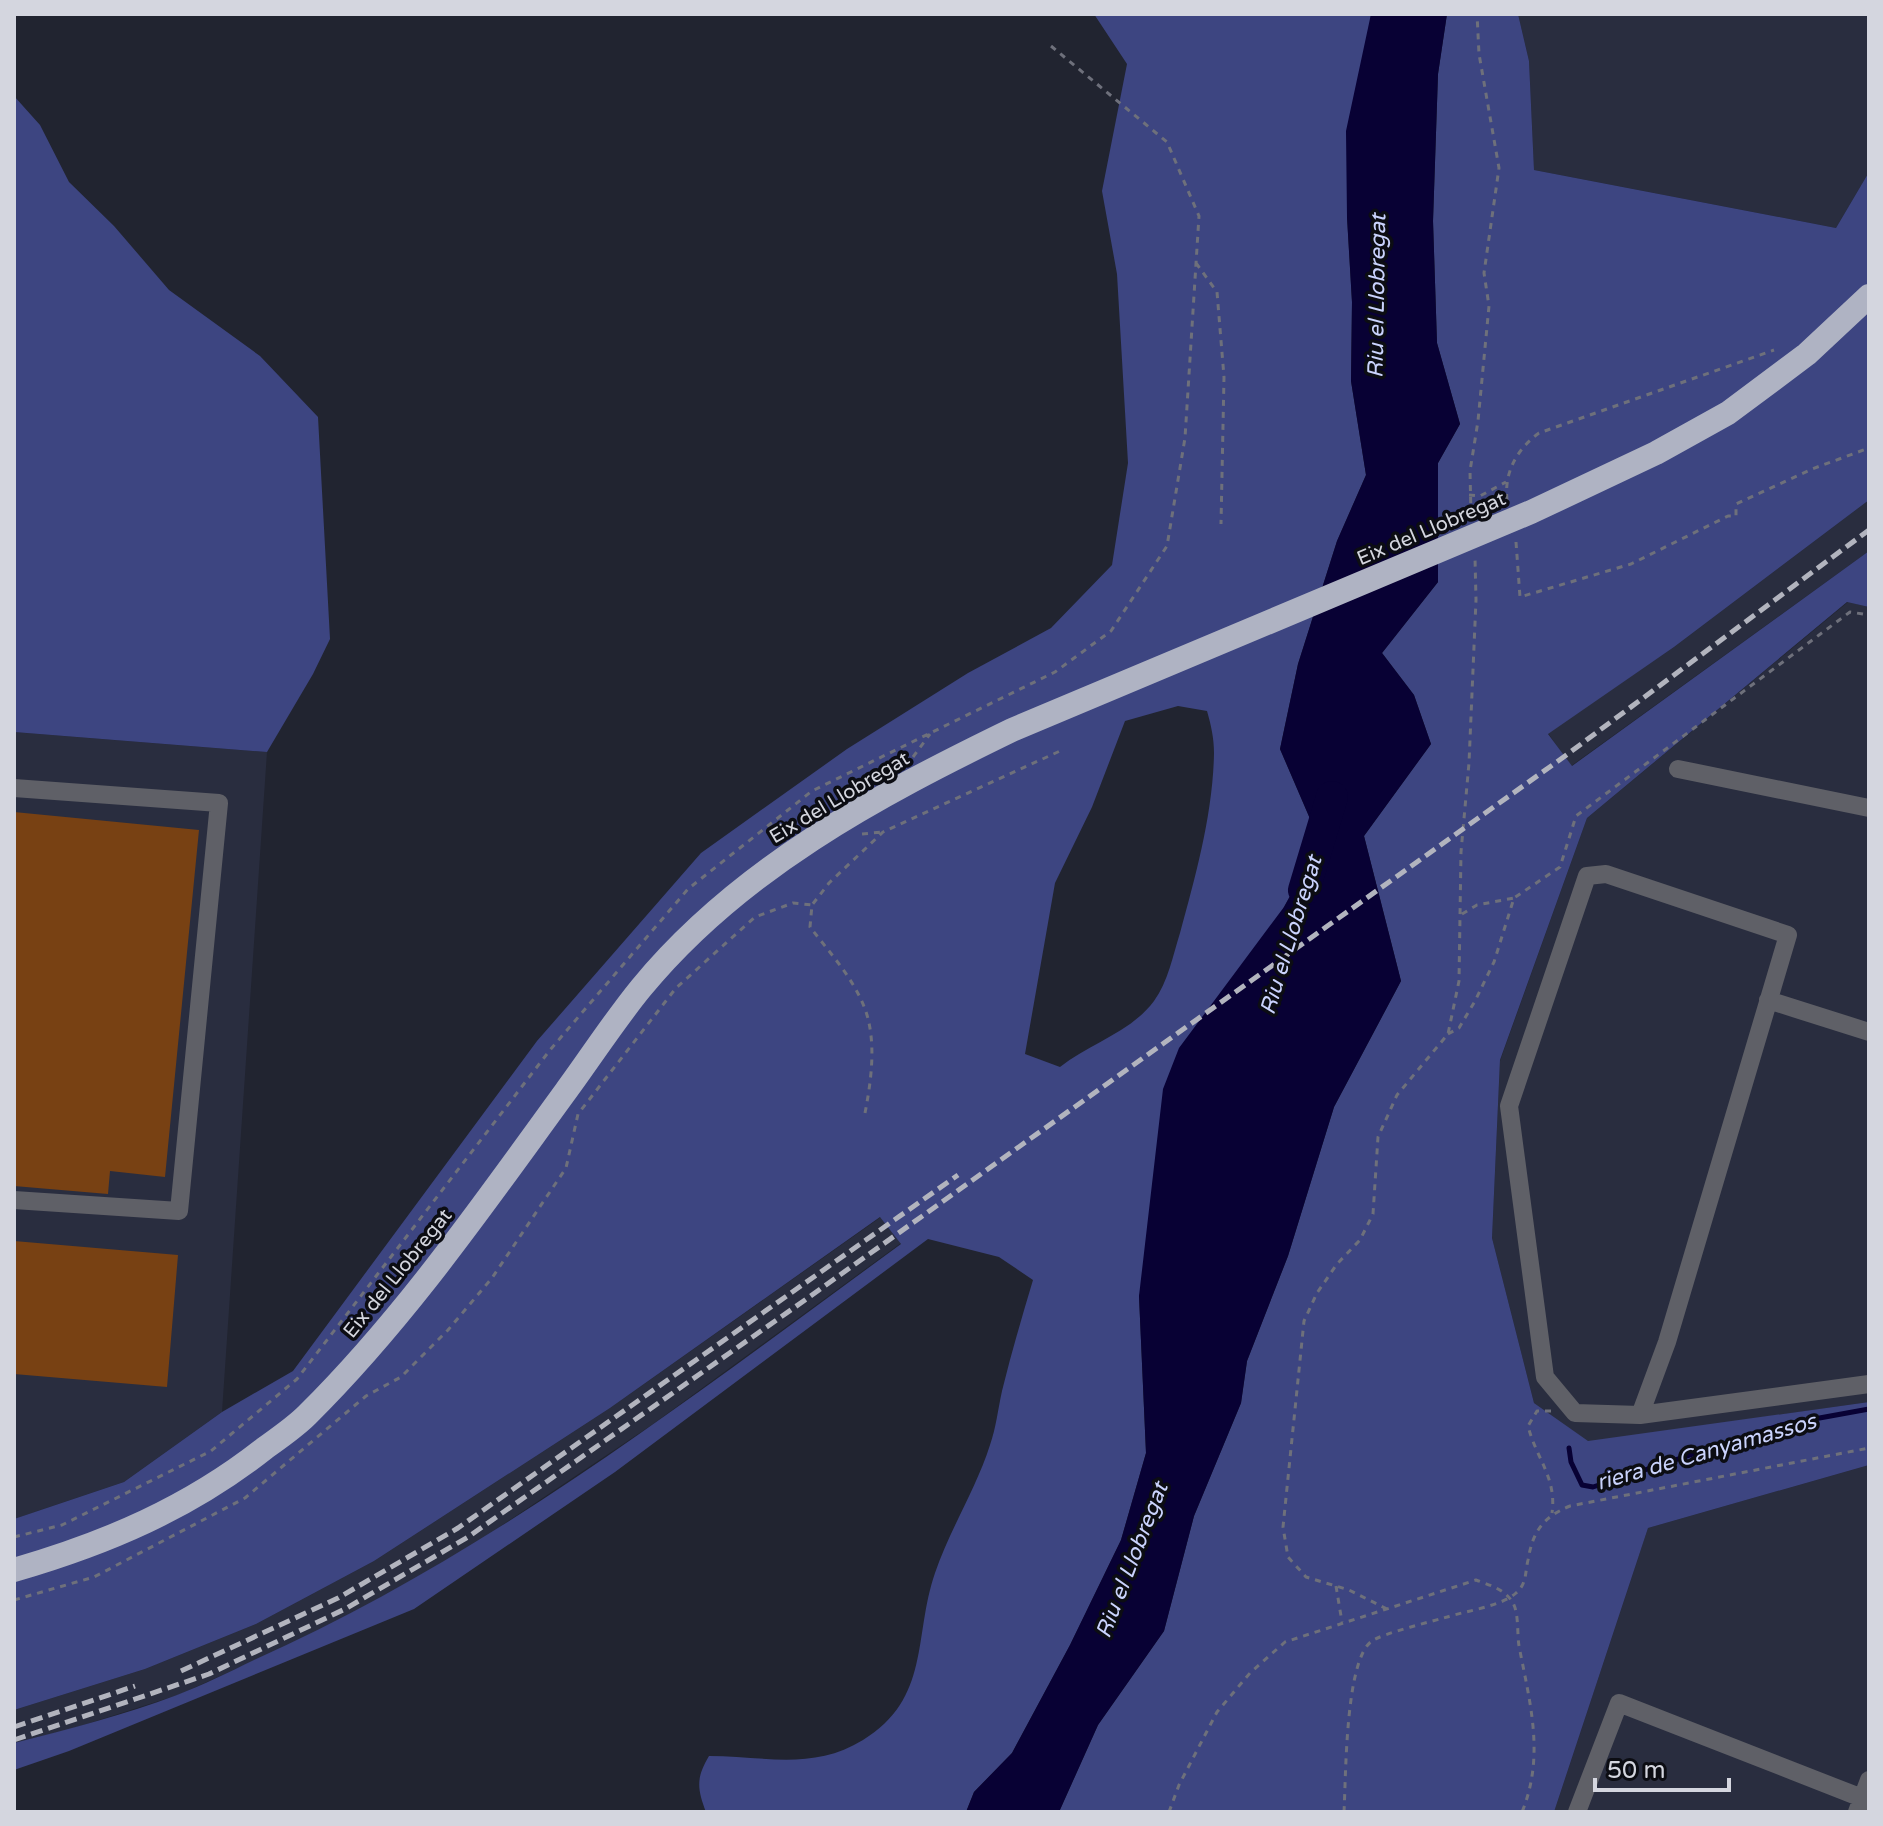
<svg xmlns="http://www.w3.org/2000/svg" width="1883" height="1826" font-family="'Varela Round',sans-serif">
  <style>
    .built { fill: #292d3f }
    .green { fill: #3d4581; fill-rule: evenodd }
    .water { fill: #080134 }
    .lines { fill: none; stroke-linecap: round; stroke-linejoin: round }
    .stream { stroke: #080134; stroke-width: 5 }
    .river { stroke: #080134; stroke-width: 32 }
    .building { fill: #784113 }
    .path { stroke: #6e707b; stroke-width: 3; stroke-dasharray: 6 6; stroke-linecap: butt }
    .minor { stroke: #5f6067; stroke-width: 18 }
    .highway { stroke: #afb3c3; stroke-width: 24 }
    .rail { stroke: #b2b4be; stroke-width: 5; stroke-dasharray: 12 6; stroke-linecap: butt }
    .labels { text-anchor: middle; stroke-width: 7; stroke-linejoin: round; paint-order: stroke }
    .street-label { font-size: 20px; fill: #d4d6df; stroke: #0c0d13 }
    .water-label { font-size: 22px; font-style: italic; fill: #cad3fd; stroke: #0c0d13 }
  </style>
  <rect width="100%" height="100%" fill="#212430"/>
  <!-- built -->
  <path class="built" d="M1518 14H1869V172L1836 228 1534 170 1529 61Z
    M1869 500V551L1571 766 1548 733 1674 647Z
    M1848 602 1869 607V1402L1588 1442 1534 1403 1492 1238 1500 1061 1587 818Z
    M14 732 267 752 222 1412 124 1482 14 1519Z
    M881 1217 901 1243 653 1424 456 1556 314 1634 178 1695 68 1730 14 1743V1710L145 1669 256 1624 374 1561 610 1408Z
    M1869 1465V1812H1554L1648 1528Z"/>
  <!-- green -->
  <path class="green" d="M1094 14H1371L1347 217 1352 302 1351 381 1366 475 1337 541 1298 664 1280 749 1320 842 1284 907 1139 1296 1146 1453 1121 1540 1070 1645 1012 1753 974 1792 966 1812H706C697 1788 696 1778 709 1756 763 1756 813 1771 863 1740 931 1698 913 1637 935 1573 950 1529 976 1489 990 1445 996 1428 998 1409 1002 1391 1011 1354 1022 1317 1033 1280L999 1257 928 1239 615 1472 414 1609 69 1751 14 1770V1743C69 1729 124 1715 177 1695 203 1685 229 1672 254 1660 489 1555 694 1395 901 1244L880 1217 610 1408 374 1561 256 1624 145 1669 14 1710V1519L124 1482 222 1412 293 1371 537 1041 701 853 847 749 968 673 1051 628 1112 565 1128 463 1117 274 1102 191 1127 64ZM1178 706 1207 711C1211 725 1214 738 1214 753 1213 813 1196 875 1180 933 1173 955 1168 982 1154 1001 1130 1033 1090 1043 1060 1067L1025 1054 1055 883 1092 807 1125 721Z
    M1447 14H1518L1529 61 1534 170 1836 228 1869 172V500L1674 647 1548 734 1572 766 1869 551V607L1847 602 1587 818 1500 1060 1492 1238 1534 1403 1588 1441 1869 1402V1465L1648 1528 1554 1812H1059L1098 1725 1164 1631 1194 1516 1241 1403 1247 1361 1288 1256 1334 1107 1401 981 1364 836 1431 744 1414 695 1382 653 1438 582V463L1460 424 1437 343 1433 221 1438 74Z
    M14 96 40 125 69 182 114 226 169 290 260 356 318 417 330 639 313 674 267 752 14 732Z"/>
  <!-- water -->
  <path class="water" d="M1371 14H1447L1438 74 1433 221 1437 343 1460 424 1438 463V582L1382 653 1414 695 1431 744 1364 836 1401 981 1334 1107 1288 1256 1247 1361 1241 1403 1194 1516 1164 1631 1098 1725 1059 1812H966L974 1792 1012 1753 1070 1645 1121 1540 1146 1453 1139 1296 1163 1089 1179 1048 1284 907 1320 842 1280 749 1298 664 1337 541 1366 475 1351 381 1352 302 1347 217 1346 131Z"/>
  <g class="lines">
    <!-- stream -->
    <path class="stream" d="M1569 1448 1571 1462 1582 1485 1593 1487 1781 1425 1869 1409"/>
    <!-- river -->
    <path class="river" d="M1304 890 1332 797"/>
  </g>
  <!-- building -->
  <path class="building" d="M14 812 199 830 165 1177 110 1171 108 1194 14 1186Z
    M14 1241 178 1255 167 1387 14 1374Z"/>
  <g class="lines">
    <!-- path -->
    <path class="path" d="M1196 263 1217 292 1224 377 1221 524
      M1469 495 1480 496 1506 482
      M1507 500C1504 472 1517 449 1539 433L1774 350
      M1471 515 1470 471 1478 421 1489 306 1484 273 1499 168 1479 54 1477 14
      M1516 542 1520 597 1631 564 1728 516H1736V504L1812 469 1869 448
      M913 757 930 734
      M862 834 882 832
      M1462 914 1477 905 1514 898
      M1448 1034 1459 1028 1475 1001 1494 962 1514 898 1560 867 1576 816 1850 612 1869 615
      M865 1113C871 1082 876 1046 867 1015 857 982 830 953 810 927L812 905 829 883 883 832 1060 751
      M1551 1411H1537L1528 1426C1536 1458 1557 1478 1552 1513
      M14 1537 62 1525 211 1451 297 1379 550 1050 688 889 812 791 1055 672 1111 631 1167 546 1185 438 1199 216 1167 142 1051 46
      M1336 1586 1342 1622
      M14 1600 94 1577 245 1498 366 1396 401 1377 448 1330 492 1278 566 1168 578 1114 676 988 755 917 793 903 812 905
      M1387 1609 1349 1590 1306 1577 1288 1557 1283 1527 1304 1321 1317 1293 1337 1264 1360 1240 1373 1214 1378 1137 1397 1095 1448 1034 1459 981 1461 852 1469 763 1476 600 1475 558
      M1169 1812 1179 1785 1217 1712 1250 1673 1285 1642 1476 1580C1489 1585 1505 1589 1513 1603 1519 1614 1517 1634 1519 1646 1530 1703 1545 1756 1522 1812
      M1344 1812C1346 1778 1345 1659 1372 1641 1381 1634 1433 1621 1447 1617 1466 1611 1502 1606 1516 1593 1527 1584 1525 1572 1528 1560 1533 1531 1543 1517 1570 1506L1869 1448"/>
    <!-- minor -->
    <path class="minor" d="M1678 769 1869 808
      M14 788 219 803 179 1211 14 1200
      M1768 1000 1869 1032
      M1640 1415 1667 1342 1788 935 1606 874 1587 876 1509 1106 1545 1377 1575 1413 1640 1415 1869 1384
      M1577 1812 1619 1703 1862 1798
      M1857 1812 1869 1780"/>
    <!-- highway -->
    <path class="highway" d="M14 1570C107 1543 189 1508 265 1448 279 1438 295 1427 307 1415 405 1318 485 1202 566 1091 591 1057 614 1021 641 988 739 869 876 796 1012 730L1531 512 1656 453 1728 413 1807 354 1869 296"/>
    <!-- rail -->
    <path class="rail" d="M181 1671 338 1598 458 1528 958 1175
      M14 1727 135 1686
      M14 1740 209 1674 345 1609 468 1537 805 1300 1565 756 1869 530"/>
  </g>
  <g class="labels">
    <!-- street labels -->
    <g class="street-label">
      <text transform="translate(1431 528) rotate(-23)" y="7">Eix del Llobregat</text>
      <text transform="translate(839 797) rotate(-31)" y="7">Eix del Llobregat</text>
      <text transform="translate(397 1273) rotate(-51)" y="7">Eix del Llobregat</text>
    </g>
    <!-- water labels -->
    <g class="water-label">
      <text transform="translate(1376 296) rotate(-89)" y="8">Riu el Llobregat</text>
      <text transform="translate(1290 935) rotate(-73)" y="8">Riu el Llobregat</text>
      <text transform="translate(1706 1451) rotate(-16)" y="8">riera de Canyamassos</text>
      <text transform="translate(1131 1560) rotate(-69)" y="8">Riu el Llobregat</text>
    </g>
  </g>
  <!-- border -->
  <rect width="1883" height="1826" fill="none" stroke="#d4d6df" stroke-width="32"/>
  <!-- scale -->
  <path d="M1595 1778v12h134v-12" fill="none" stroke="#d4d6df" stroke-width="4"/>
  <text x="1607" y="1778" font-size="24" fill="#d4d6df" stroke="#0c0d13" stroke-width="6" paint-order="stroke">50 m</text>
</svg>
